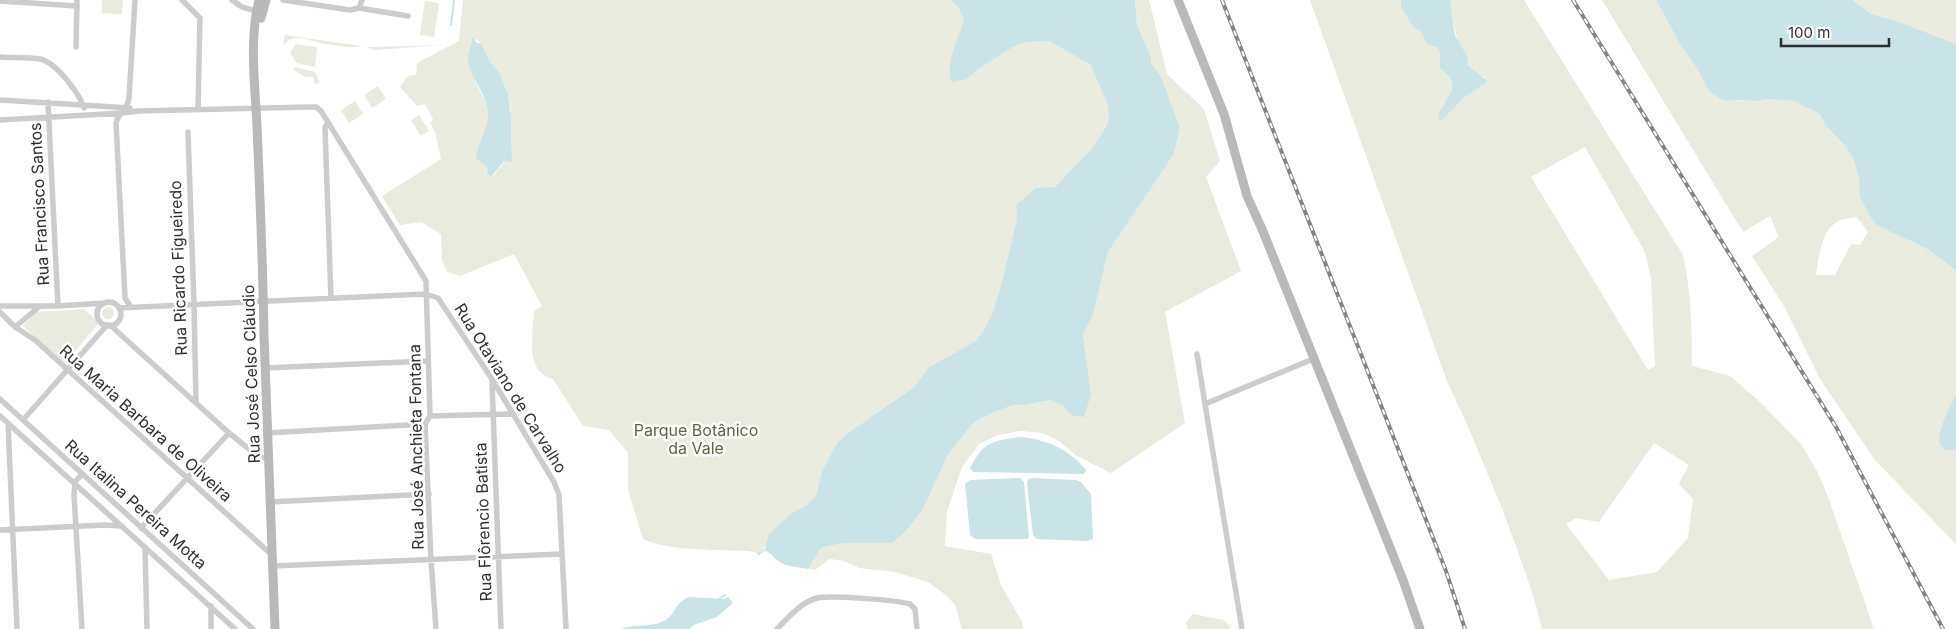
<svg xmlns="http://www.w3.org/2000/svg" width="1956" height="629" font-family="Inter,sans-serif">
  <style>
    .green { fill: #e8ebde; fill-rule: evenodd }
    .water { fill: #c9e3e7 }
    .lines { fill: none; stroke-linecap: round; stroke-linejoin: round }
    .stream { stroke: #c9e3e7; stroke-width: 2 }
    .street { stroke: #ccc; stroke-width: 5.5 }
    .secondary { stroke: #b9b9b9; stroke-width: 9 }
    .rail-casing { stroke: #848484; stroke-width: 4 }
    .rail { stroke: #fff; stroke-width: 2; stroke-dasharray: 5.5; stroke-linecap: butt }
    .labels { text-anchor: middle; stroke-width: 5; stroke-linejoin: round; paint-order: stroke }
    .street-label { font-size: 16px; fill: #2f2f2f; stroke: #fff }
    .park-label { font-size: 16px; fill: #5c6640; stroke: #fff }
  </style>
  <rect width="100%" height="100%" fill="#fff"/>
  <!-- green -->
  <path class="green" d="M102 0H123L122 14 102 13Z
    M463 0H950L958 7 964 20 950 66 967 79 977 70 1013 47 1025 42 1049 41 1091 65 1097 75 1107 103 1109 115 1107 125 1093 147 1055 187 1016 205 1017 219 1000 289 993 311 984 330 976 341 929 367 914 387 848 433 837 443 822 471 816 495 807 505 792 513 764 548V552L757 554 755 552C720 548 675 553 643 539L628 490V453L609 430 583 426 553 379C524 371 533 335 534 311L542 306 514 254 460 276 447 272 442 260 441 234 421 222 400 225 382 196 441 159 435 132 430 123 433 119 425 104 417 106 400 87 408 76 416 75 417 63 459 41ZM473 37 479 42 491 63 499 72 508 94 511 110 512 161H505L493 176 487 173 486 166 476 159C481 145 490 126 488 110 487 101 481 94 477 85 469 68 467 55 473 37Z
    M1135 0H1149L1167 74 1204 109 1220 161 1206 177 1241 271 1165 312 1185 423 1111 473 1077 456 1059 441 1043 433 1021 431 998 435 979 444 962 467 947 512 945 546 991 554 1001 585 1022 622 1023 629H962L955 605 946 595 928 582 895 572 859 568 844 561 830 559 815 570 808 569 821 548 841 543H893L906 531 923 509 948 455 974 422 992 413 1013 405H1025L1052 400 1063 406 1071 415 1091 394 1083 335 1093 315 1108 252 1174 154 1180 128 1161 76 1151 63 1147 48 1137 25Z
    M1310 0H1401V7L1414 28 1421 31 1426 43 1438 48 1440 54V68L1447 73 1452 84 1451 93 1442 105 1440 121 1466 96 1475 89 1482 86 1485 77C1480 75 1474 73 1471 69 1458 56 1453 18 1450 0H1524L1683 255C1691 292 1692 328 1692 366L1730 376 1758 400 1801 444 1817 471 1828 497 1874 629H1542C1532 587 1516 546 1501 506 1484 465 1468 424 1448 384ZM1585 147 1645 252 1651 278 1655 366 1648 370 1531 177ZM1654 443 1689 465 1679 484 1693 499 1688 538 1657 572 1609 580 1566 524 1576 518 1599 522Z
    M1602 0H1656L1680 44 1698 70 1709 91 1736 101H1758L1766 99 1793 101 1820 114 1826 126 1845 146 1853 158 1859 178 1861 197 1911 242 1929 250 1956 271V394L1950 405 1946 450 1956 451V544L1875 460 1820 379 1784 306 1752 256 1779 237 1770 216 1743 232ZM1857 217 1868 232 1860 245 1851 244 1835 275H1816C1819 257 1821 227 1841 220 1846 218 1852 218 1857 217Z
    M1853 0H1956V44L1897 21 1871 14Z
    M425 1 439 3 434 37 420 35Z
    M285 35 361 46C351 49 335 45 326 44 314 43 292 30 283 46Z
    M296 44 317 47 315 67 297 63 290 53Z
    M444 45 375 50 366 47Z
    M295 67 315 72 320 83 314 84V77H306L293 70Z
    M378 86 386 99 372 108 364 95Z
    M355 101 363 114 349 123 341 110Z
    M419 115 429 131 421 136 411 120Z
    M102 313a6 6 0 1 1 12 0a6 6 0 1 1-12 0Z
    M84 309 99 323 63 365 23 326 35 312Z
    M409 500H422L423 520H420L419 503H409Z
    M1193 614 1223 620 1230 626V629H1188L1186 622Z"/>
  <!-- water -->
  <path class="water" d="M950 0H1135L1137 25 1151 57V63L1161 76 1180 128 1174 154 1108 252 1093 315 1083 335 1091 394 1084 417 1071 415 1063 406 1051 400 1025 405H1013L992 413 974 422 948 455 923 509 906 531 893 543H842L821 548 808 569C798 567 787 567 778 561 775 559 771 553 766 551L764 552 769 534 792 513 807 505 816 495 822 471 837 443 848 433 914 387 929 367 976 341 984 330 993 311 1000 289 1017 219 1016 205 1036 188 1055 187 1093 147 1107 125 1109 115 1107 103 1091 65 1049 41 1025 42 1013 47 977 70 967 79 952 82C944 64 959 38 964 20L958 7Z
    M1401 0H1450L1455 35 1468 58 1467 64C1473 72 1483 74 1487 82L1466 96 1441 121 1438 119C1441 96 1467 89 1440 68V54L1438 48 1426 43 1421 31 1414 28 1401 7Z
    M1656 0H1853L1871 14 1897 21 1956 44V271L1929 250 1877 225 1870 216 1860 197 1859 178 1853 158 1845 146 1826 126 1820 114 1793 101 1766 99 1758 101 1723 100 1709 91 1698 70 1680 44Z
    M474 37 476 42 481 44 491 63 499 72 508 94 511 116 512 162 504 161 492 176 488 175 486 166 476 159C477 143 490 128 488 111 486 93 471 79 468 61 467 54 472 45 472 38Z
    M1956 394V451L1946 450C1944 448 1941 446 1940 444 1936 434 1951 403 1956 394Z
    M1020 437C1046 439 1070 450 1086 470L1084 474 973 472 970 468C984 442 991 441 1020 437Z
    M1020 478 1024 482 1029 537 1027 539H975L970 535 965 484 970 480Z
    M1033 478 1076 480 1081 482 1091 494 1093 539 1087 541 1037 539 1033 536 1027 483 1028 479Z
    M690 597 724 599 728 597 733 603 717 617 696 624 689 629H621C635 623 651 628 664 621 676 615 674 602 690 597Z"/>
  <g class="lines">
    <!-- stream -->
    <path class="stream" d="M451 25 454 0
      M759 554 760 553
      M720 598 725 595"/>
    <!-- street -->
    <path class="street" d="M182 0 200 18 198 109
      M232 0 242 7 256 11
      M283 0 350 10 359 8 362 0
      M0 1 77 6
      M359 8 408 16
      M76 47 77 0
      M0 57C13 58 27 57 40 59 56 62 79 93 84 108
      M0 100 130 108
      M48 102 58 306
      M0 120 123 113 138 111 311 107H316L321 111 426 281 430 416 425 424 431 560 436 629
      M328 122 325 128 331 298
      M188 132 194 305 196 403
      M97 314a12 12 0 1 1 24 0a12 12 0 1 1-24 0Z
      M0 306H58L104 303
      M131 307 125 298 116 123C118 113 127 112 129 98L135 0
      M119 308 426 294 438 298 492 379 554 482 559 495 566 629
      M0 312 15 327 35 340 272 555
      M110 325 229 433 258 456 268 459
      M15 327 40 306
      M1197 354 1205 404
      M265 368 428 361
      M492 381 501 629
      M0 399 253 629
      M0 416 235 629
      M430 416 513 414
      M23 420 107 325
      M8 423 17 629
      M267 433 425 424
      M81 475 75 482 74 495 82 629
      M270 502 429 494
      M141 528 229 433
      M0 530 104 525 122 526
      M145 547 147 629
      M272 566 562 554
      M211 606V629
      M777 629C788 618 801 602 817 598 829 595 897 600 910 604L915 609 917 629
      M1242 629 1205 404 1313 359"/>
    <!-- secondary -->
    <path class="secondary" d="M259 0C249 40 255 85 257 126 260 196 263 266 264 336L275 629
      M1178 0 1224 114 1247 196 1262 229 1403 580 1420 629
      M261 18 266 0"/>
    <!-- rail casing -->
    <g class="rail-casing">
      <path id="rail" d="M1222 0 1446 571 1465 629
        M1573 0 1836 427 1943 629"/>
    </g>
    <!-- rail -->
    <use href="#rail" class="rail"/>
  </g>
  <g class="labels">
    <!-- street labels -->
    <g class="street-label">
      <text transform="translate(39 204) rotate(-93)" y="6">Rua Francisco Santos</text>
      <text transform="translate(178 268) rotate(-92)" y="6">Rua Ricardo Figueiredo</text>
      <text transform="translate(251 374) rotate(-92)" y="6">Rua José Celso Cláudio</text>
      <text transform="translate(511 388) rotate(58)" y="6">Rua Otaviano de Carvalho</text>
      <text transform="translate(146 423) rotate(42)" y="6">Rua Maria Barbara de Oliveira</text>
      <text transform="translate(416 447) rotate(-91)" y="6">Rua José Anchieta Fontana</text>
      <text transform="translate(136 504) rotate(42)" y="6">Rua Italina Pereira Motta</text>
      <text transform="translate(483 522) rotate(-92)" y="6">Rua Flôrencio Batista</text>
    </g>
    <!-- park labels -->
    <g class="park-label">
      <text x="696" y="436">Parque Botânico<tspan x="696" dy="18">da Vale</tspan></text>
    </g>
  </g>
  <!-- scale -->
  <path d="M1781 38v8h108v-8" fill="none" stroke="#2f2f2f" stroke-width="2.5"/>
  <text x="1788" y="38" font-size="15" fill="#2f2f2f" stroke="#ffffff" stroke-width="4" paint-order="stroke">100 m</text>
</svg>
